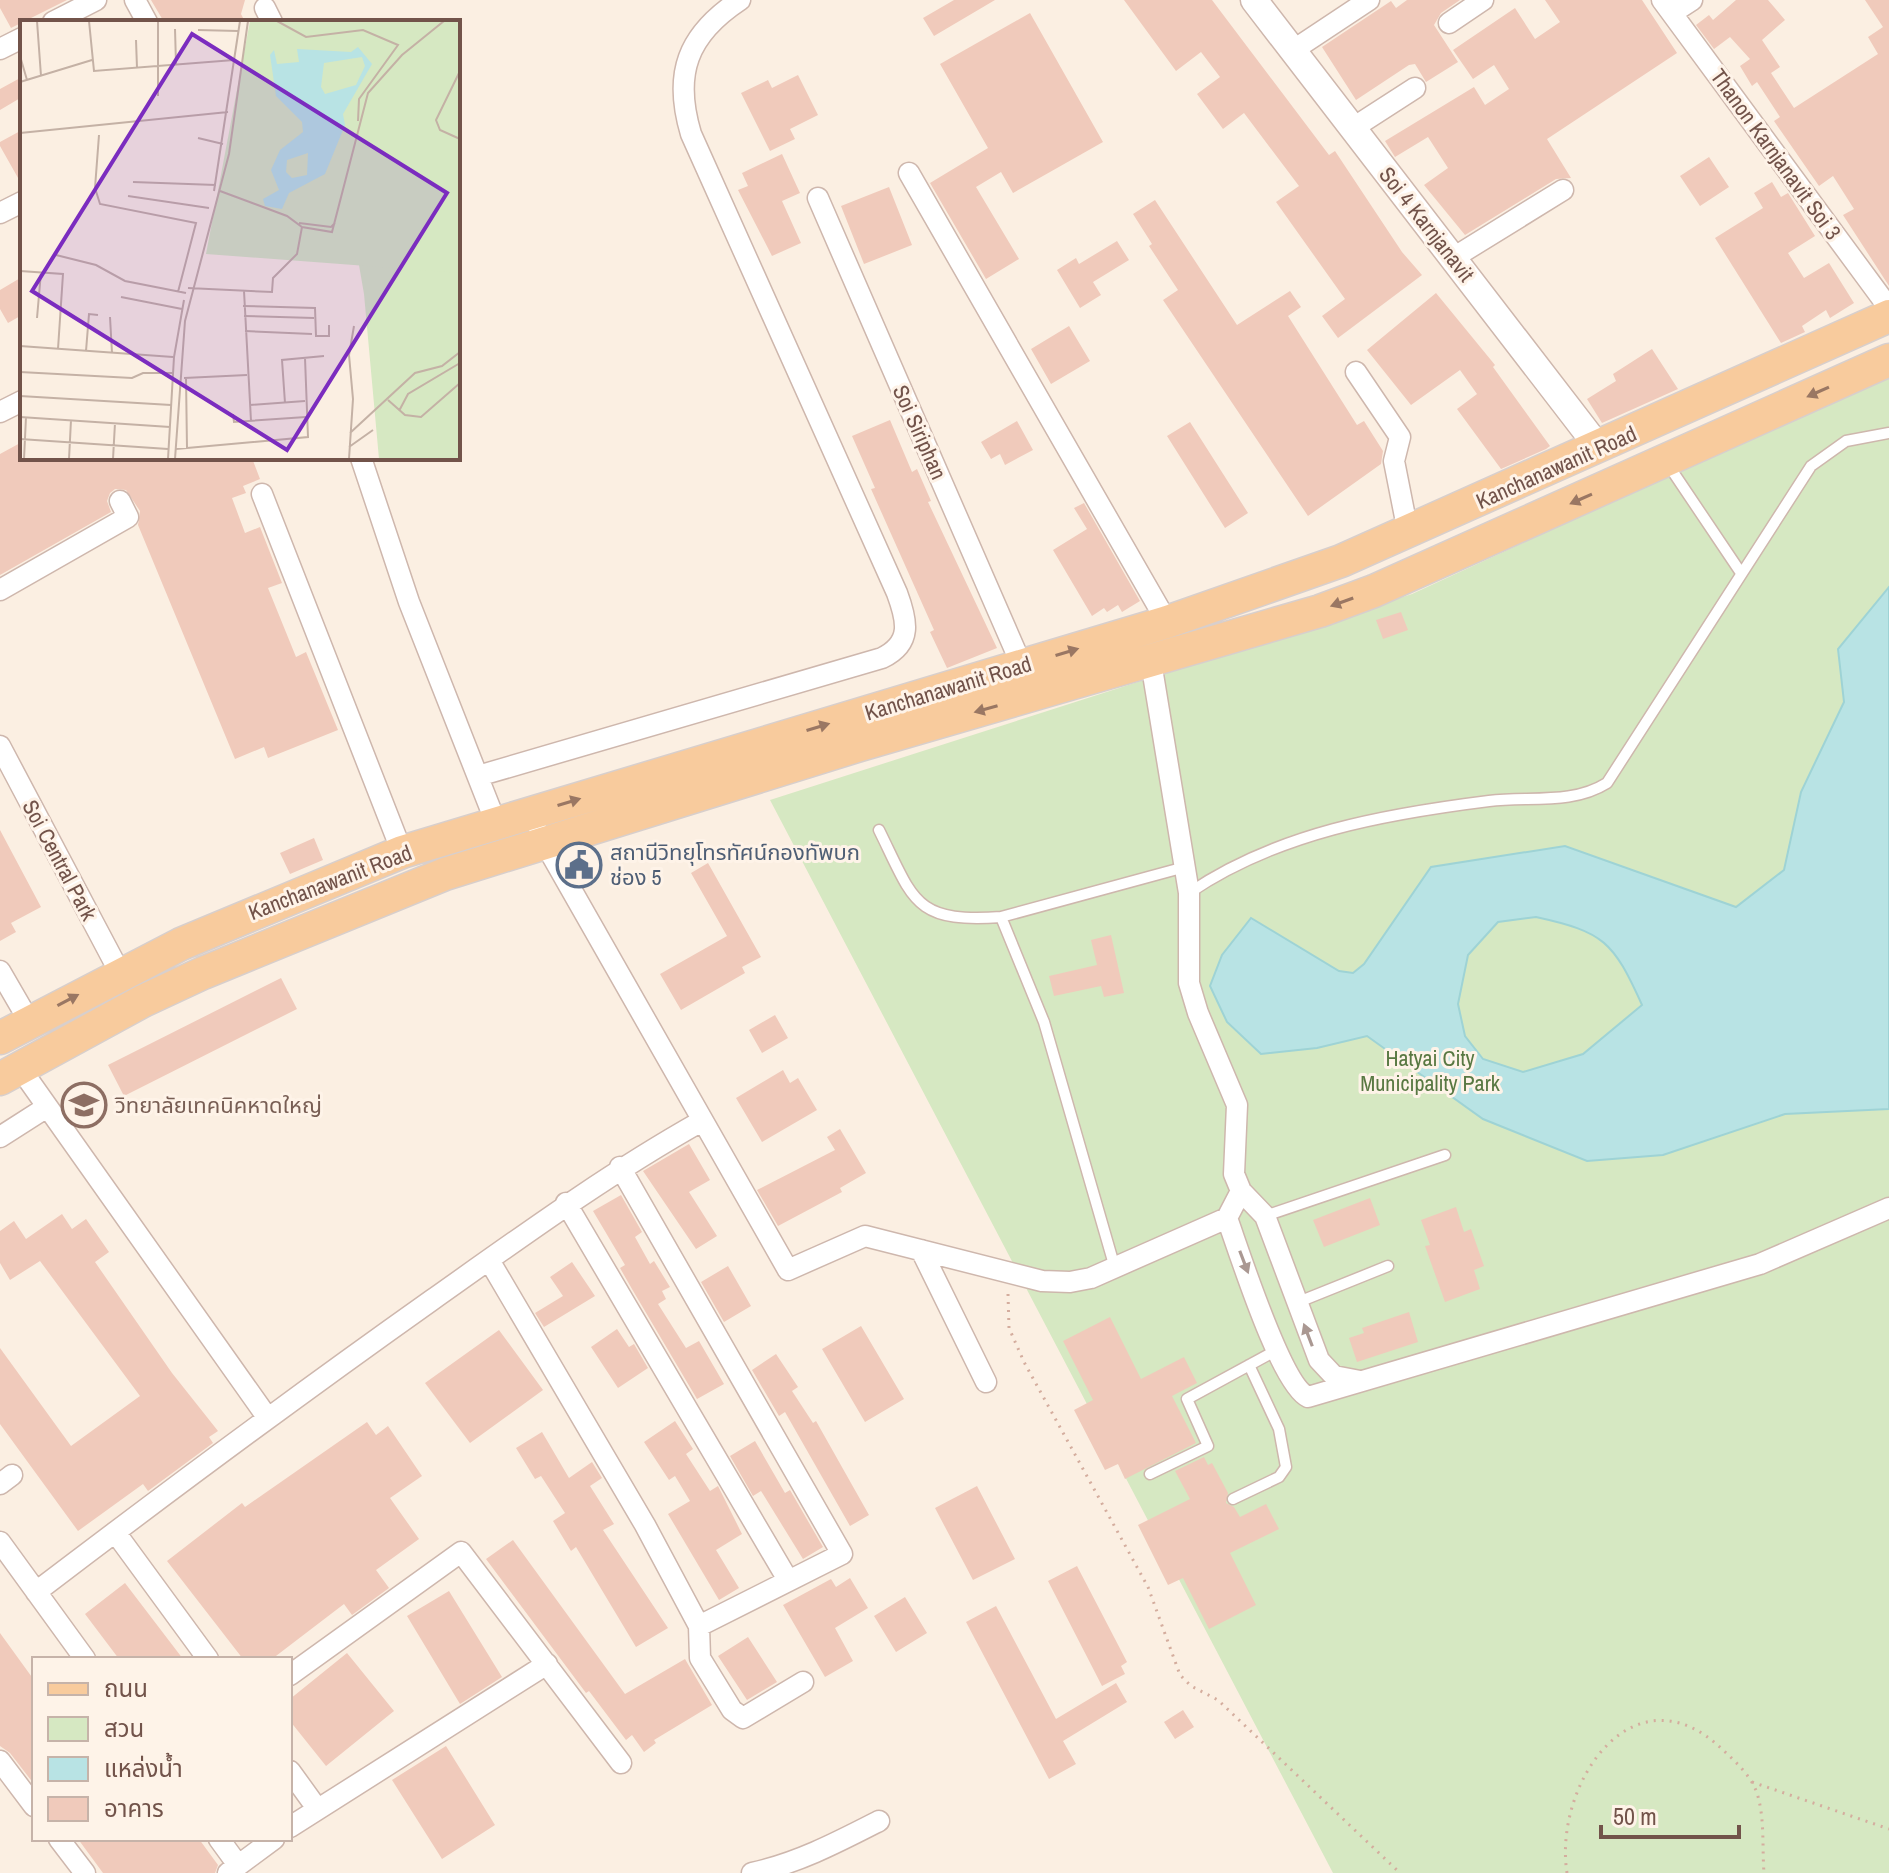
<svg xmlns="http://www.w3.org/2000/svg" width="1889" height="1873" font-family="'Archivo Narrow','Noto Sans Thai',sans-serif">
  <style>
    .park { fill: #d6e8c2 }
    .water { fill: #b8e3e4; stroke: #9ed3d5; stroke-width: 2; fill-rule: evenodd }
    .building { fill: #f0cabb }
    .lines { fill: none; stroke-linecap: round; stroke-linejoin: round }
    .service-casing { stroke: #ceb7ad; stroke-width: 13 }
    .minor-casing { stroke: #ceb7ad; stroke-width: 23 }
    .tertiary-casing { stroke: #ceb7ad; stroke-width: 29 }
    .primary-casing { stroke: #d8cfcc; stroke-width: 35 }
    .path { stroke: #d4ad9e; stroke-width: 3; stroke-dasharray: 2 6; stroke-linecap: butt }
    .service { stroke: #fff; stroke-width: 10 }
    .minor { stroke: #fff; stroke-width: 20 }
    .tertiary { stroke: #fff; stroke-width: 26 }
    .primary { stroke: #f8cb9d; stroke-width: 32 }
    .oneway { fill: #9a7763 }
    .oneway2 { fill: #aa9892 }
    .labels { text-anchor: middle; stroke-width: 6; stroke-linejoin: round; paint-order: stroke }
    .street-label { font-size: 22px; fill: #72534a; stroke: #fef3e8 }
    .service-label { font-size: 22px; fill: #4e5e75; stroke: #fef3e8; text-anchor: start }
    .park-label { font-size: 22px; fill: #587842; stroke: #fef3e8 }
    .education-label { font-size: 22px; fill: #785e54; stroke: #fef3e8; text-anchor: start }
    .inset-road { fill: none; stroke: #c4b1a5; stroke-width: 2 }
    .view { fill: #7b2cbf; fill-opacity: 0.15; stroke: #7b2cbf; stroke-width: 4 }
    .inset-edge { fill: none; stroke: #72534a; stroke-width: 4 }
  </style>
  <rect width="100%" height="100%" fill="#fbefe2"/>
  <!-- park -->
  <path class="park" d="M1889 374V1873H1333L770 800 1412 594Z"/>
  <!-- water -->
  <path class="water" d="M1889 587V1109L1785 1114 1663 1155 1587 1161 1483 1119 1367 1036 1317 1048 1261 1054 1227 1022 1210 986 1222 955 1251 918 1339 971 1353 973 1364 964 1431 867 1565 846 1736 907 1784 870 1801 792 1844 702 1838 649ZM1536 917C1604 932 1613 941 1642 1005L1583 1054 1523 1072 1483 1059 1465 1036 1458 1004 1468 955 1498 922Z"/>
  <!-- building -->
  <path class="building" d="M0 0H67L11 28 0 8Z
    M151 0H245L241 14 245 22H164Z
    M954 0H995L934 36 923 18Z
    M1124 0H1212L1329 155 1335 151 1402 252 1422 275 1338 338 1322 316 1345 299 1276 202 1299 186 1244 113 1223 129 1197 94 1220 77 1201 52 1176 71Z
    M1407 0H1460L1441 13 1434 25 1458 62 1426 82 1415 64 1409 65 1356 100 1322 47 1391 1 1396 8Z
    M1545 0H1642L1677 53 1547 139 1571 178 1556 179 1465 235 1424 185 1448 168 1428 137 1395 157 1385 141 1474 87 1485 105 1509 89 1494 65 1473 79 1453 50 1515 8 1535 39 1560 22Z
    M1736 0H1768L1785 20 1762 40 1780 67 1771 73 1794 108 1878 54 1868 37 1883 27 1865 0H1889V286L1843 215 1854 209 1833 176 1819 186 1774 121 1780 117 1757 82 1752 86 1740 66 1750 59 1730 37 1714 49 1696 25 1709 15 1713 20Z
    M1030 13 1103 142 1013 193 1001 172 976 187 1019 259 986 279 930 183 988 148 940 64Z
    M798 75 818 115 790 129 795 139 770 151 741 93 768 80 772 88Z
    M22 77V97L0 110V89Z
    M22 130V185L0 146V142Z
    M782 154 800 193 782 201 801 243 772 256 738 190 748 186 742 173Z
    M1709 157 1729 187 1700 206 1680 176Z
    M1772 182 1781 197 1788 193 1815 236 1788 253 1804 278 1829 263 1854 303 1830 318 1826 310 1802 326 1805 332 1781 343 1715 238 1763 208 1754 193Z
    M889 187 912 245 864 264 841 206Z
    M1155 200 1237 325 1290 291 1301 307 1288 316 1357 425 1364 421 1383 451 1381 464 1308 516 1163 300 1178 290 1149 246 1152 244 1133 214Z
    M1117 241 1129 260 1093 282 1101 295 1080 308 1057 270 1076 258 1079 264Z
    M22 277V315L8 323 0 309V290Z
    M1436 293 1495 365 1493 367 1550 446 1546 449 1501 469 1457 409 1477 394 1460 370 1411 405 1367 350Z
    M1069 326 1090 361 1051 384 1031 349Z
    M1652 349 1678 389 1602 423 1587 399 1616 381 1613 374Z
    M890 420 912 472 917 469 931 501 928 502 997 648 947 668 930 632 934 630 871 489 875 488 852 436Z
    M1017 421 1033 450 1005 465 1000 454 991 459 981 442Z
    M1190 422 1248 513 1225 528 1167 436Z
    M22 442V458H252L260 479 243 486 246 493 232 498 245 533 260 527 282 583 268 588 296 657 306 652 338 730 268 758 264 747 235 759 138 525 140 511 126 490 115 489 110 493 107 501 111 512 0 575V454Z
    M1084 503 1140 601 1122 612 1118 605 1107 612 1104 608 1092 616 1053 550 1087 529 1074 508Z
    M1401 612 1408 630 1383 639 1376 620Z
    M0 830 41 907 11 923 16 932 0 941Z
    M314 838 323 860 290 874 280 853Z
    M708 863 761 957 742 967 745 973 681 1010 660 974 727 936 691 873Z
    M1111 935 1124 993 1104 997 1101 986 1054 996 1049 976 1097 965 1091 940Z
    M281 978 297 1009 124 1096 108 1065Z
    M775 1015 788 1038 762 1053 749 1030Z
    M783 1070 790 1083 798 1078 817 1110 762 1142 736 1098Z
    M840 1129 866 1173 840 1188 842 1192 778 1226 757 1190 835 1150 827 1137Z
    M689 1144 710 1180 689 1192 717 1236 696 1249 643 1171Z
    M621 1195 642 1232 635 1237 650 1264 654 1261 670 1287 662 1291 666 1299 658 1304 686 1348 699 1341 724 1384 697 1399 632 1289 620 1268 625 1265 593 1211Z
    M1370 1198 1380 1225 1324 1247 1313 1220Z
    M1456 1207 1464 1232 1471 1229 1484 1266 1474 1270 1480 1289 1445 1302 1425 1246 1430 1245 1421 1220Z
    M62 1214 72 1229 86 1219 109 1252 95 1262 172 1373 218 1431 209 1437 213 1443 148 1491 143 1484 78 1531 0 1424V1348L71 1446 140 1396 40 1261 10 1280 0 1263V1231L14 1221 26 1239Z
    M572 1262 595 1296 544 1327 535 1313 563 1296 550 1277Z
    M728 1266 751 1306 724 1322 701 1282Z
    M1409 1312 1418 1342 1357 1362 1349 1338 1364 1333 1362 1328Z
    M1110 1317 1141 1379 1184 1357 1197 1383 1172 1396 1196 1443 1125 1479 1118 1464 1105 1470 1074 1410 1093 1400 1063 1341Z
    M861 1326 904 1399 865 1422 822 1349Z
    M617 1329 629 1347 634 1344 648 1368 618 1388 591 1347Z
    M499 1330 543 1390 470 1443 425 1383Z
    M776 1354 798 1387 792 1391 813 1423 816 1421 869 1515 850 1526 785 1412 779 1416 752 1370Z
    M675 1421 693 1449 686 1454 710 1491 718 1486 742 1534 716 1550 739 1588 719 1600 668 1514 690 1501 675 1476 669 1480 644 1442Z
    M367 1422 376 1435 388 1426 422 1476 390 1498 419 1539 376 1570 389 1588 352 1615 344 1604 272 1659H243L167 1561 242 1503 245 1507Z
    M542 1432 569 1478 592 1462 602 1478 590 1486 614 1524 603 1530 668 1628 636 1647 576 1547 571 1551 553 1521 565 1513 541 1476 535 1479 516 1448Z
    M755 1441 785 1493 790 1490 823 1547 803 1559 761 1491 753 1496 730 1456Z
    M1204 1457 1208 1465 1212 1463 1228 1493 1226 1503 1234 1507 1240 1517 1266 1504 1279 1529 1230 1553 1256 1605 1209 1629 1183 1578 1168 1585 1138 1525 1190 1499 1175 1471Z
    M977 1486 1015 1559 973 1580 935 1508Z
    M513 1540 625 1694 685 1659 712 1705 654 1740 656 1743 644 1752 632 1735 626 1740 589 1691 586 1693 486 1559Z
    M1077 1566 1127 1662 1121 1666 1125 1674 1102 1686 1048 1581Z
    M850 1578 868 1608 835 1628 853 1661 825 1677 783 1605 831 1579 836 1587Z
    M125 1583 183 1659H119L85 1614Z
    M449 1591 502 1677 460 1704 407 1616Z
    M905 1597 927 1633 896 1652 874 1616Z
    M996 1606 1056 1719 1116 1683 1127 1702 1063 1741 1076 1764 1049 1779 966 1622Z
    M0 1633 34 1680V1784L10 1753 0 1746Z
    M748 1637 777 1682 747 1700 718 1656Z
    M347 1653 394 1711 326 1766 290 1721V1699Z
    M1183 1710 1194 1727 1175 1739 1164 1722Z
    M446 1746 495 1825 442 1859 392 1780Z
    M78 1839H199L218 1865 215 1873H103Z"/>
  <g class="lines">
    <!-- service casing -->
    <g class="service-casing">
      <path id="service" d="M1667 463 1741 573
        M879 830C914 901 914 923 1001 917
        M1189 893C1277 833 1385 814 1489 801 1529 796 1572 805 1607 783L1811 466 1846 441 1889 433
        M1265 1216 1445 1155
        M1115 1268 1044 1022 1001 917 1185 867
        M1296 1303 1388 1266
        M1150 1474 1208 1446 1187 1399 1277 1350
        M1233 1499 1279 1477 1286 1467 1279 1429 1249 1365"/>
    </g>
    <!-- minor casing -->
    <g class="minor-casing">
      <path id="minor" d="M135 0 147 22
        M1662 0 1889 308
        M265 8 272 22
        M1672 13 1692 0
        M53 22 96 0
        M1449 23 1483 0
        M0 49 22 38
        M1292 51 1369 0
        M1353 128 1415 88
        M909 173 1167 622
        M818 198 1022 666
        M0 213 22 202
        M1453 258 1563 190
        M1356 372 1400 437 1394 461 1408 532
        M0 412 22 401
        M361 458 409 602 496 823
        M262 494 402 852
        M0 590 128 517 120 501
        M1151 662 1189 893V983L1198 1013 1237 1105 1234 1174 1241 1191 1265 1216 1319 1360 1334 1376 1360 1381
        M0 746 120 973
        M478 776 882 658C913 643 907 620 897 593L691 134C673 74 687 35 740 0
        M539 833 788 1270 865 1236 1042 1281 1070 1282 1091 1278 1227 1218
        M0 971 29 1021
        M20 1068 267 1417
        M0 1137 47 1107
        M620 1167 842 1554 699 1626 700 1658 732 1710 743 1718 803 1682
        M1241 1191 1227 1218C1239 1251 1281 1385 1308 1397L1760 1264 1889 1208
        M566 1203 788 1580
        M921 1250 986 1382
        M489 1260 645 1525 699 1626
        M0 1484 12 1475
        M115 1532 208 1659
        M0 1542 85 1659
        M36 1592C166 1493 298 1395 432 1300 521 1237 606 1175 700 1122
        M290 1675 461 1552 621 1763
        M0 1761 34 1806
        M290 1771 316 1807
        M290 1827 547 1664
        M59 1839 85 1873
        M219 1839 238 1865
        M228 1873 274 1839
        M752 1873C798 1863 838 1842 879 1821"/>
    </g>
    <!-- tertiary casing -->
    <g class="tertiary-casing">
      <path id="tertiary" d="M1254 0 1599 448"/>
    </g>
    <!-- primary casing -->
    <g class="primary-casing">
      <path id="primary" d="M0 1038 181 944 402 852 1167 622 1341 561 1889 316
        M0 1079 143 1001 203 973 445 874 860 745 1320 611 1374 591 1889 360"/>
    </g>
    <!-- path -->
    <path class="path" d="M1008 1294 1009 1328 1024 1362 1148 1587 1180 1675 1191 1686 1218 1700 1400 1873
      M1752 1782 1889 1829
      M1567 1873C1553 1784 1634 1664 1723 1750 1736 1762 1751 1776 1757 1793 1765 1819 1762 1847 1764 1873"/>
    <!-- service -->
    <use href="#service" class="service"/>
    <!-- minor -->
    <use href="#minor" class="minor"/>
    <!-- tertiary -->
    <use href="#tertiary" class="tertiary"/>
    <!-- primary -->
    <use href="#primary" class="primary"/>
  </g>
  <!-- one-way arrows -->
  <defs><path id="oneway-solid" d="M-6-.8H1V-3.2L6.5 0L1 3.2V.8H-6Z" transform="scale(2)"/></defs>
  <g class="oneway">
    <use href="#oneway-solid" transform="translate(1818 392) rotate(156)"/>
    <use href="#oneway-solid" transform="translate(1581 499) rotate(156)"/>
    <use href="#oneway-solid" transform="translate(1342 602) rotate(160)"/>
    <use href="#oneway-solid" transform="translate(1067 652) rotate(-17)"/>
    <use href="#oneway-solid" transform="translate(986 709) rotate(164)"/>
    <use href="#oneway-solid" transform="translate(818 727) rotate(-17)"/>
    <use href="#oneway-solid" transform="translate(569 802) rotate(-17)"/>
    <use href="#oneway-solid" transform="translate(68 1000) rotate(-28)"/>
  </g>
  <g class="oneway2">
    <use href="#oneway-solid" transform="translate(1244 1262) rotate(69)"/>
    <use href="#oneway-solid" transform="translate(1308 1335) rotate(-111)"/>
  </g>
  <!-- icons -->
  <defs>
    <g id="civic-ring" transform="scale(2.3)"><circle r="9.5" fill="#fef3e8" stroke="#5c6f8a" stroke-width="1.5"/><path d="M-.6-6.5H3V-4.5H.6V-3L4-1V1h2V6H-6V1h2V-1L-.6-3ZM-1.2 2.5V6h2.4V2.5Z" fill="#5c6f8a"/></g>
    <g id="university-ring" transform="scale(2.3)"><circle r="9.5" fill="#fef3e8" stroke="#8d6e63" stroke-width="1.5"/><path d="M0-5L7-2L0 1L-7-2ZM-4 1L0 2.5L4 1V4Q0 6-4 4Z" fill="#8d6e63"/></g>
  </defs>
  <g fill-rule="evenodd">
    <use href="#civic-ring" x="579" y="865"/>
    <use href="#university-ring" x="84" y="1105"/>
  </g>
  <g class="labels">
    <!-- street labels -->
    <g class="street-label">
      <text transform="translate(1776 154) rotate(54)" y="8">Thanon Karnjanavit Soi 3</text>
      <text transform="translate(1427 224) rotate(52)" y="8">Soi 4 Karnjanavit</text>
      <text transform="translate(920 432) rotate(66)" y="8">Soi Siriphan</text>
      <text transform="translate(1556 467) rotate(-24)" y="8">Kanchanawanit Road</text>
      <text transform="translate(948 688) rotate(-17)" y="8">Kanchanawanit Road</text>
      <text transform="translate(60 860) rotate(62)" y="8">Soi Central Park</text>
      <text transform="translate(330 882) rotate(-21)" y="8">Kanchanawanit Road</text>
    </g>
    <!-- service labels -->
    <g class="service-label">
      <text x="610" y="860">สถานีวิทยุโทรทัศน์กองทัพบก<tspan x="610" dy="25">ช่อง 5</tspan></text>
    </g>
    <!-- park labels -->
    <g class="park-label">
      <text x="1430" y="1066">Hatyai City<tspan x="1430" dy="25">Municipality Park</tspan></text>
    </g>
    <!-- education labels -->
    <g class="education-label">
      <text x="115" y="1113">วิทยาลัยเทคนิคหาดใหญ่</text>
    </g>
  </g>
  <!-- overview -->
  <g transform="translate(20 20)">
    <rect width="440" height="440" fill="#fbefe2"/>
    <path d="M297 1H440V439H359L344 274Z" fill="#d6e8c2"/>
    <path d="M230 1H440V253L186 234Z" fill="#d6e8c2"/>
    <path d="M338 27 352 44 323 94 325 105 305 154 269 173 262 189 245 186 243 179 259 170 251 150 260 130 283 112 282 102 256 76 250 35 254 30 257 44 279 42 277 29 331 32ZM342 37 345 46 336 65 305 74 301 67 304 43ZM288 133 287 155 272 158 266 152 267 140Z" fill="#b8e3e4" fill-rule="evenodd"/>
    <path class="inset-road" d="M17 1 21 56M69 1 74 51 214 40M138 1V76M257 1 286 17 343 10 378 25 339 79 338 101M155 9 156 44M178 10 218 11M116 20 117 48M0 36 7 60M440 51 416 100 420 110 440 119M0 62 72 40M0 113 208 92M79 115 75 168 80 184 176 203 158 272M178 118 203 124M113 162 196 165M194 171 220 1M200 171 267 196 282 207 312 212 348 73 382 35 424 1M108 176 189 188M279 203 311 207 315 203M36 235 76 245 105 261 166 273M0 251 43 254 38 329M168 268 252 272 253 258 277 234 282 207M224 271 231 401M101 277 162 289M223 286 295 288 296 316H309V305M224 296 294 298M90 297 92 333M17 298 21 252M225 311 292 314M0 326 153 337M66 331 69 294 78 295M0 352 112 358 123 353H153M164 358 227 355M166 358 167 428M0 376 151 385M368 380 385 395 401 397 440 363M265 383 262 340 304 336M230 385 285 381M379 391 388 374 440 343M213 394 214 402 286 397M0 397 150 407M330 413 395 353 422 346 440 332M0 419 148 429M329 427 353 410M156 429 288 417 285 338M4 439 6 397M49 439 51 400M93 439 95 403M148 439 154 337 164 280M155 439 165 301 209 134 228 1M329 439 333 379 329 335 334 306"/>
    <path class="view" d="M172 14 427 173 267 430 12 271Z"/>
    <rect width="440" height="440" class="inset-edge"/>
  </g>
  <!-- legend -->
  <rect x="32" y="1657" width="260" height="184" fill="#fef3e8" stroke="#c6b3a9" stroke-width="2"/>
  <rect x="48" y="1683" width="40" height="12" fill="#f8cb9d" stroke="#c6b3a9" stroke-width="2"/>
  <text x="104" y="1697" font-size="24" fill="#72534a">ถนน</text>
  <rect x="48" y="1717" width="40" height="24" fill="#d6e8c2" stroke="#c6b3a9" stroke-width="2"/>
  <text x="104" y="1737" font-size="24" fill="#72534a">สวน</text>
  <rect x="48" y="1757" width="40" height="24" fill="#b8e3e4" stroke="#c6b3a9" stroke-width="2"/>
  <text x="104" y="1777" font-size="24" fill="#72534a">แหล่งน้ำ</text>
  <rect x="48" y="1797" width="40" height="24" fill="#f0cabb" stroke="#c6b3a9" stroke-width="2"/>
  <text x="104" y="1817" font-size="24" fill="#72534a">อาคาร</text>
  <!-- scale -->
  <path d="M1601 1825v12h138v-12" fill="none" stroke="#72534a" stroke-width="4"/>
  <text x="1613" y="1825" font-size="24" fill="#72534a" stroke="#fef3e8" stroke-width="6" paint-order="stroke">50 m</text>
</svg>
